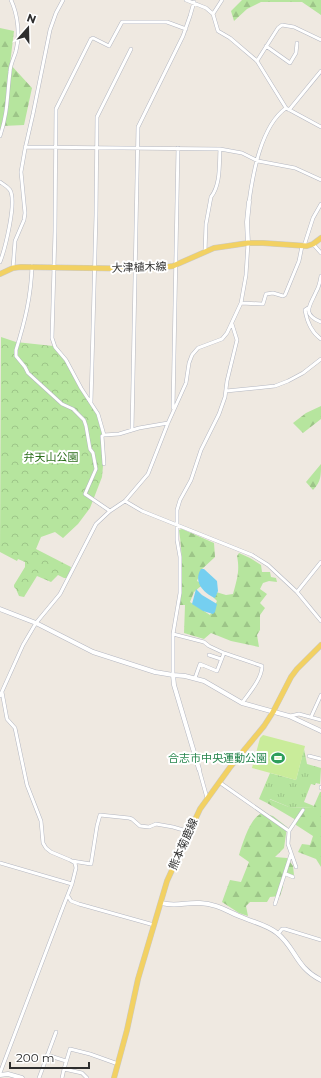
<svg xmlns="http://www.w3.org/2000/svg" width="321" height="1078" font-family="Montserrat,'Noto Sans JP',sans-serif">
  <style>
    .grass { fill: url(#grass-tufts) }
    .forest { fill: url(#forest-firs) }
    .park { fill: url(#park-crowns) }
    .pitch { fill: #c9ec9a }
    .water { fill: #75cff0 }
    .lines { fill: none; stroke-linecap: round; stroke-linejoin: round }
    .minor-casing { stroke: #b4b7c1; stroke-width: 4 }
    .tertiary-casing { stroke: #b4b7c1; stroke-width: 5 }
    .primary-casing { stroke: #c9c9c9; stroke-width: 6 }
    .minor { stroke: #fff; stroke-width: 3 }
    .tertiary { stroke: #fff; stroke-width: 4 }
    .primary { stroke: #f2d163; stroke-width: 5 }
    .labels { text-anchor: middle; stroke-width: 4; stroke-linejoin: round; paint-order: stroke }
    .street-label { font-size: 11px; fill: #2e2e2e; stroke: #fff }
    .park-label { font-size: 11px; fill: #2c6e1b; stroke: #fff }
    .leisure-label { font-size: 11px; fill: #27864d; stroke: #fff; text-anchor: end }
  </style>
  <defs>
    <pattern id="grass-tufts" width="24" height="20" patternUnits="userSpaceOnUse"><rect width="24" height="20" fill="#b6e59e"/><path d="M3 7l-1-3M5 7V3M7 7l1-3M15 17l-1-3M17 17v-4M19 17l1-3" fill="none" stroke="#9dc588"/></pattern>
    <pattern id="forest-firs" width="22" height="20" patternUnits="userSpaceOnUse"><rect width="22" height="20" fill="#b6e59e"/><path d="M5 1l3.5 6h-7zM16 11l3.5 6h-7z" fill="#9dc588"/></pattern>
    <pattern id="park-crowns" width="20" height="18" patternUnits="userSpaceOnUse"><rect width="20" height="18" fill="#b6e59e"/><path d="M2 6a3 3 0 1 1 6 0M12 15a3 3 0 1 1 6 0" fill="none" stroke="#9dc588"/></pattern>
  </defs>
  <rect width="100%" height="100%" fill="#efe9e1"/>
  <!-- grass -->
  <path class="grass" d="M304 749 307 764 321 768 320 784 316 783 315 785 311 784 304 802 314 806 313 808 289 807 270 799 267 803 259 799 270 773 296 780Z"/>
  <!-- forest -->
  <path class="forest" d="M242 0H321V15L302 2H261L247 9 234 21 231 11Z
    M0 28 14 31 10 64 32 88 24 125 3 126 0 133Z
    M321 406V419L303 433 293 423 306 413Z
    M321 464C321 475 321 482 313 490L306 482Z
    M182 529 214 543 215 557 201 570 197 581 201 583V586L194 592 190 602 210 615 217 601 213 597 216 592 226 595 233 594C237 579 240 571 237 556L239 553 250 558 261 565 262 572H270L271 577 276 578 277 582 269 581 263 583 260 589 267 594 260 603 265 608 260 615V630L257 635 259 647 231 641 211 633 204 639 184 633 185 605H180C182 580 183 555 179 530Z
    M320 792H321V867L316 859 298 852 302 844 310 845 313 836 296 825V820L267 803 269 799 289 807 313 808Z
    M262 813 273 816 287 827 284 848 275 857 287 858 293 866 294 875 286 874 283 877V887L280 896 270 897 267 902H250L246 906 248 916 239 913 222 902 230 880 241 882 249 862 239 855C243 842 250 818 262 813Z"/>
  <!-- park -->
  <path class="park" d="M1 337 16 342 53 346 65 361 97 415 102 434 103 466 102 477 90 508 78 524 63 538 55 532 41 537 36 549 71 567 68 578H64L58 575 51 582 37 576 24 597 19 596 16 589 14 587V585L25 567V562L18 559 17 561 0 552Z"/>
  <!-- pitch -->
  <path class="pitch" d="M263 735 305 746 296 780 252 768 260 738Z"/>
  <!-- water -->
  <path class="water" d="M201 569H204L217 581 218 591 215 598C203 593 193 581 201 569Z
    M196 589 202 595 217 604 215 612 213 614 203 611 192 604Z"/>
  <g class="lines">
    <!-- minor casing -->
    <g class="minor-casing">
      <path id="minor" d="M186 0 206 8 213 14 218 31 230 38 257 61 286 108 321 127
        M213 14 222 0
        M266 46 290 63 296 53 297 43
        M257 61 278 28 282 25 294 27 321 40
        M289 110 321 71
        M0 136C8 113 7 95 10 72 10 65 14 58 16 51 20 35 18 15 11 0
        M25 147 220 149 242 153 258 161 295 168 321 180
        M0 182C3 184 7 186 10 190 17 202 5 249 0 262
        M249 202C253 173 261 126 286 108
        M313 244 321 253
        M304 246 313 218 321 204
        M205 252 206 224 211 197C221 184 219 164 220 149
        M32 266C31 297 25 321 16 350V356L25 367 28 373 62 404 73 409 84 420 86 426 90 449 93 453 96 469 85 494 110 511
        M13 268 15 241 24 220 25 213 21 172 25 149 33 114 50 30 56 13 63 0
        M321 276C320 282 319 287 316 292 310 306 301 314 321 322
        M241 303 262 304H263L266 294 273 293 283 296 285 295 299 261 302 246
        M308 308 305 310C307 322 311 332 321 339
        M226 391 275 386 288 381 303 373 321 359
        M91 402 96 215 97 117 131 49
        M173 408 178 148
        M168 423 139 428 119 434 104 435 98 414 81 388 66 360 55 347 52 338 55 231 56 109 91 39 93 38 109 46 122 22H167L186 29
        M132 430 138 127 183 36 190 16 194 2
        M104 435 102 436 104 464
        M125 501 142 511 252 555 268 565 297 592
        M321 562 297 592 321 621
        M173 634 204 642 209 646 224 653 262 666C262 679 249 693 242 703
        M209 655 221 659
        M173 675V634L180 593V557L177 540V510L180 500 191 480 201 450 219 414 225 397 227 381 237 340 232 324
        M195 678 200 664 217 671 224 653
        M0 696 23 645 36 623 60 594 96 524 110 511 125 501 148 474 168 423 186 383 189 363 192 355 198 348 222 339 227 333 241 303 246 275 248 243
        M290 716 299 714 321 720
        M311 717 321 695
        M309 756 321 759
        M199 769 207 798
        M219 782 289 831 288 844 296 867
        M321 787V788
        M289 831 303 810
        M72 861 91 864 97 826 100 815 129 818 132 819 140 826 149 827 156 824 173 827 190 832
        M0 863 72 884
        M286 874 293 877
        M68 896 71 901 79 904 154 925
        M275 904 291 854
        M278 934 282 929H285L321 940
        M47 1055 66 1061
        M0 1073 63 907 72 884 76 868 75 863 70 860 51 852 46 848 43 843 41 821 27 785 15 728 7 719 2 692
        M39 1078 56 1032
        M62 1078 64 1069
        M87 1078 82 1073 64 1069 70 1049 90 1054 118 1064"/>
    </g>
    <!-- tertiary casing -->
    <g class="tertiary-casing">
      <path id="tertiary" d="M248 243 247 222 249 202
        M0 609 36 623 93 652 155 672 173 675 185 676 204 681 242 703 289 716 321 731
        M173 675 174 685 199 769
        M161 903C177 907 185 902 200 903 218 904 228 912 244 918 256 923 267 925 277 933 296 948 295 967 321 980
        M0 1075 8 1074 22 1078"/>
    </g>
    <!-- primary casing -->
    <g class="primary-casing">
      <path id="primary" d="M0 274 13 268 21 267 152 269 173 266 214 248 228 246 248 243H263L307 246 313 244 321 238
        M114 1078 127 1030 138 979 167 881 200 809 231 766 264 726 273 712 291 677 297 669 321 645"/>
    </g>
    <!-- minor -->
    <use href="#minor" class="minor"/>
    <!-- tertiary -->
    <use href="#tertiary" class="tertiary"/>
    <!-- primary -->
    <use href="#primary" class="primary"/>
  </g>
  <!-- icons -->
  <defs>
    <g id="stadium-bare" transform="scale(1.08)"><path d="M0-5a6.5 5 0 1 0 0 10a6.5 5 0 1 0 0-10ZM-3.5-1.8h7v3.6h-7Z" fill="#2e9e5b" stroke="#fff" stroke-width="2.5" paint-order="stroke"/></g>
  </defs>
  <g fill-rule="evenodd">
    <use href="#stadium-bare" x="278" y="758"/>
  </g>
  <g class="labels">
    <!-- street labels -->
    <g class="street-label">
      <text transform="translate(139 267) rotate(-2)" y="4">大津植木線</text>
      <text transform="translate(183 844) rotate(-66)" y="4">熊本菊鹿線</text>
    </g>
    <!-- park labels -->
    <g class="park-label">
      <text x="51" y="461">弁天山公園</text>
    </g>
    <!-- leisure labels -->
    <g class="leisure-label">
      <text x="267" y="762">合志市中央運動公園</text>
    </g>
  </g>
  <!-- north arrow -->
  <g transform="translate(28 28) rotate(20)" stroke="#ffffff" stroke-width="3" paint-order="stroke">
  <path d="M0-3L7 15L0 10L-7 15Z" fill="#2e2e2e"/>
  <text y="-6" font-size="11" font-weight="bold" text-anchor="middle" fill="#2e2e2e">N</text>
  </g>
  <!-- scale -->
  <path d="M10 1062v6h79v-6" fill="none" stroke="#2e2e2e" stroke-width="2"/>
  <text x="16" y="1062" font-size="12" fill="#2e2e2e" stroke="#ffffff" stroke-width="3" paint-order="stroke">200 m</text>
</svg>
